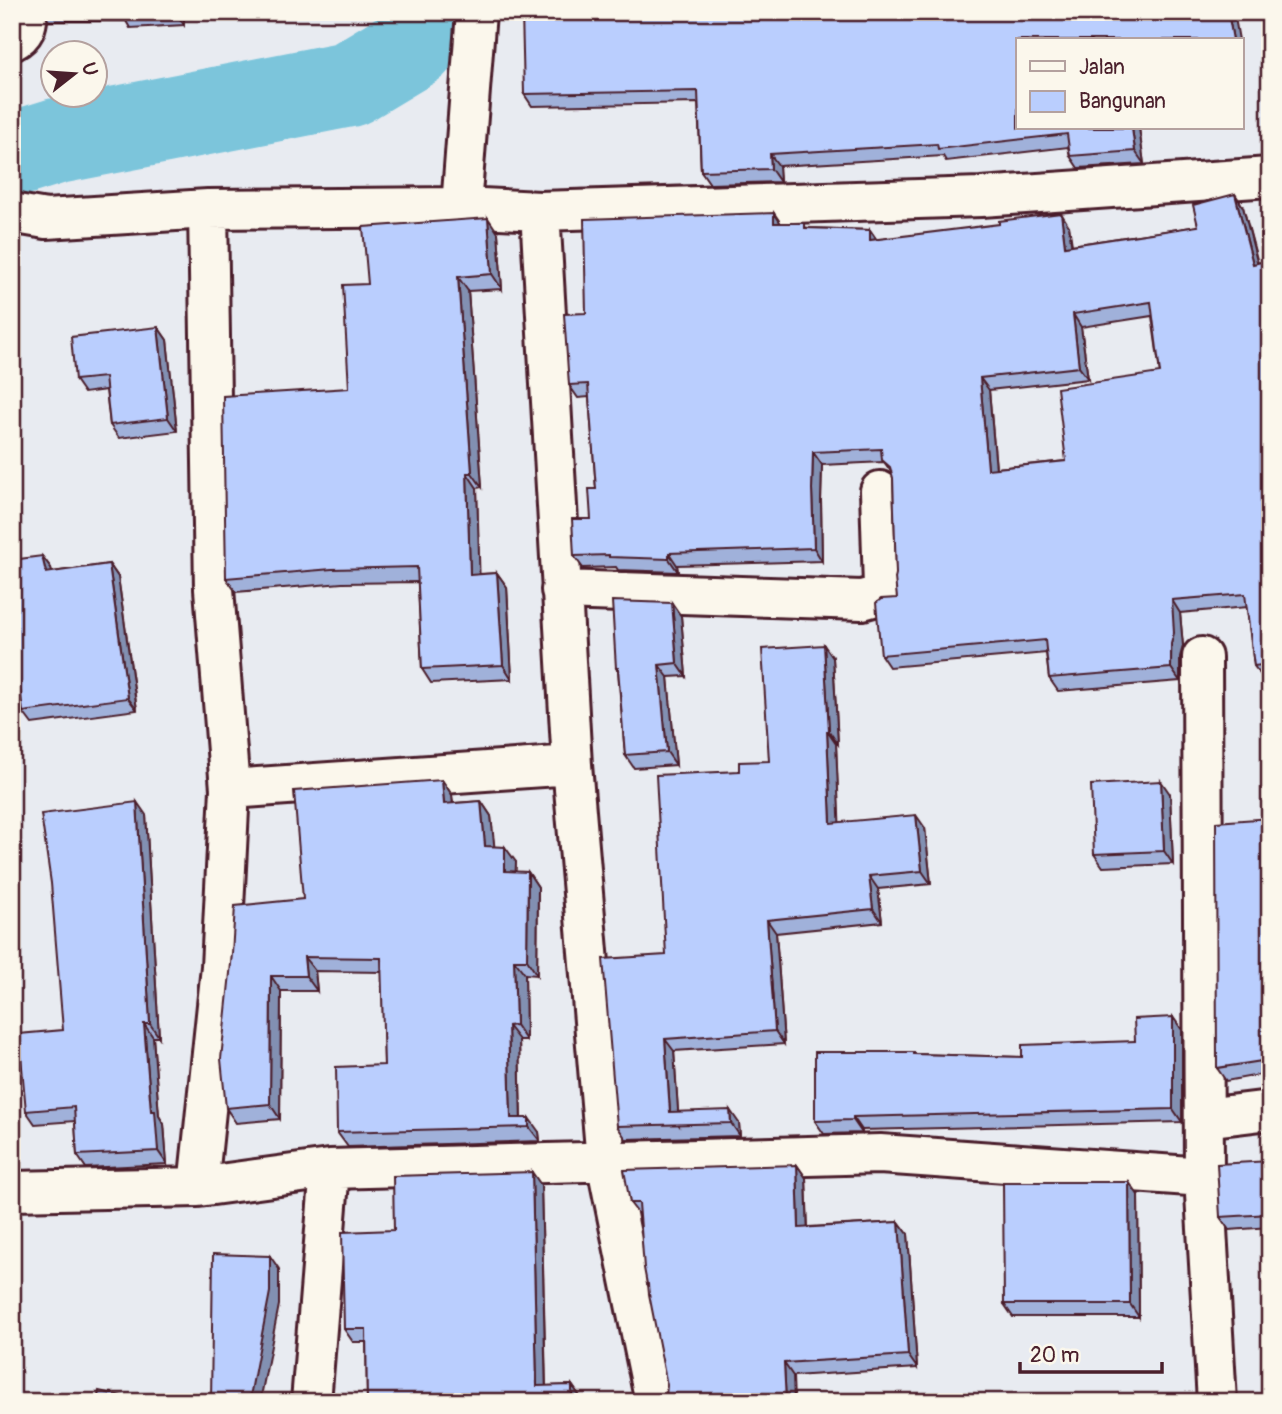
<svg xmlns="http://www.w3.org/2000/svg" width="1282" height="1414" font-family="Pangolin,sans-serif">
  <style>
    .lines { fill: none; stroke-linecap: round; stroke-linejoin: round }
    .river { stroke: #7bc5db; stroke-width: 86 }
    .minor-casing { stroke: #4a1f2b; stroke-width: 44 }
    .minor { stroke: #fbf7ec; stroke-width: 38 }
    .wall { fill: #a0b1da; stroke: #4a1f2b; stroke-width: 2; fill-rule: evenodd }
    .shaded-wall { fill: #8290b2; stroke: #4a1f2b; stroke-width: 2 }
    .building { fill: #bacefe; stroke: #4a1f2b; stroke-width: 2; fill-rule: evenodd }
  </style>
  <rect width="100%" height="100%" fill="#e8ebf1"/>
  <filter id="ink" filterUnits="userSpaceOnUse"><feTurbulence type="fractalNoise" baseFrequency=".0143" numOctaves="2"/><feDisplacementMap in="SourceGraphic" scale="14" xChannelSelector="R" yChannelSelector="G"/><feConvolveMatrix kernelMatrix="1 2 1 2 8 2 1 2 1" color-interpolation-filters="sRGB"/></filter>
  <g filter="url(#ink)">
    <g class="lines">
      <!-- river -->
      <path class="river" d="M12 155 57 141 349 84 414 45 422 12"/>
      <!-- minor casing -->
      <g class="minor-casing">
        <path id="minor" d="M12 41C25 34 27 26 28 12
          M461 207 476 12
          M540 211 572 765 606 1161 655 1402
          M12 212 17 214 46 219 208 209 461 207 540 211 981 197 1270 177
          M561 590 862 600 876 596 883 587 880 491
          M1202 657 1204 1177
          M230 789 572 765
          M1204 1118 1270 1110
          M198 1187 221 967 230 789 214 589 208 209
          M12 1191 198 1187 330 1169 880 1154 1204 1177 1217 1402
          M311 1402 330 1169"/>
      </g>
      <!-- minor -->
      <use href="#minor" class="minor"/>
    </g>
    <!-- wall -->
    <path class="wall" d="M43 12H184V25L130 28 126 21H49Z
      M1018 40 1139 128 1144 164 1078 168 1070 156 1068 147 946 161 943 156 779 166 780 182 710 184 701 171 698 103 532 106 524 94Z
      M1235 194 1243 207 1258 263 1270 260V677L1263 678 1254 666 1247 607 1180 613 1183 646 1180 657V681L1058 691 1049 678 1046 653 889 667 881 655 897 598 893 478 892 473 884 462 822 465 821 501 822 561 677 565 678 572 618 570 616 567 583 568 574 556 591 519 596 489 589 397 578 398 569 385 586 313 781 223 809 228 870 230 877 240 1069 226 1072 245 1198 226ZM1152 316 1160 373 1066 461 996 468 989 390 1088 379 1081 327Z
      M498 233 502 289 468 291 482 487 477 488 479 574 497 573 507 587 512 679 431 683 422 669 418 582 342 583 236 592 226 578 349 388 368 284Z
      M158 327 167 340 177 431 119 438 110 425 106 390 84 393 75 380Z
      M42 556 51 568 52 572 109 564 118 577 137 710 32 724 23 712Z
      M681 616 686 676 668 677 676 765 634 768 625 755 618 671 616 668Z
      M833 658 838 744H836L839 823 925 828 931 884 878 889 882 922 776 933 784 1044 674 1051 678 1112 739 1123 740 1136 626 1139 617 1126 666 955 769 761Z
      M442 780 452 795 453 803 481 801 491 816 494 846 516 862 515 872H528L538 887 537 975 525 974 526 1040H519L521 1118 539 1132 540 1141 348 1147 337 1132 384 1065 382 972 315 971 317 991H281L280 1119 236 1123 226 1108 232 954 303 899Z
      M1170 794 1173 864 1103 867 1094 854Z
      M146 815 159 1037H153L159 1116 164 1124 167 1164 86 1168 77 1155 75 1121 35 1124 26 1111 63 1030Z
      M1270 818V1084L1264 1074 1226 1081 1217 1068Z
      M1182 1030V1122L862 1130V1133L824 1134 815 1121 916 1054 1022 1057 1135 1041Z
      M1270 1161V1227L1229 1230 1220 1217Z
      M797 1165 806 1178 808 1227 899 1222 908 1234 917 1368 793 1376 666 1397 667 1385 649 1287 647 1284 640 1216 630 1203Z
      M541 1185 546 1386 572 1385 581 1398V1402H367L366 1342H353L344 1329 394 1230Z
      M1138 1195 1139 1317H1013L1004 1304Z"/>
    <!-- shaded-wall -->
    <path class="shaded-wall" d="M176 12H184V25L176 13Z
      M1228 12H1234L1239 40H1233Z
      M1132 128H1139L1144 164 1135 151Z
      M770 154 779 166 780 182 771 169Z
      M1235 194 1243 207 1261 277 1253 264Z
      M774 213 782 225 774 223Z
      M1061 213 1069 226 1073 259 1065 246Z
      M488 218 498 233 502 289 492 274Z
      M870 230 878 242 870 240Z
      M458 277 468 291 482 487 472 473Z
      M1073 314 1081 327 1088 379 1079 367Z
      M158 327 167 340 177 431 168 418Z
      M12 363 15 379 12 374Z
      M980 378 989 390 997 481 988 469Z
      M813 452 822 465 821 501 822 561 814 548 812 489Z
      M467 473 477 488 480 589 470 575Z
      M669 553 677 565 678 572 669 559Z
      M42 556 51 568 55 586 46 573Z
      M109 564 118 577 137 710 128 698Z
      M497 573 507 587 512 679 503 665Z
      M1172 600 1180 613 1183 646 1180 657V681L1171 668Z
      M672 603 681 616 686 676 677 663Z
      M824 645 833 658 838 744 829 731Z
      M659 665 668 677 676 765 667 752Z
      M827 731 836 744 840 836 831 823Z
      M442 780 452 795 454 819 444 804Z
      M1161 781 1170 794 1173 864 1164 851Z
      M481 801 491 816 496 861 485 846Z
      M137 802 146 815 159 1037 150 1024Z
      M916 815 925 828 931 884 922 871Z
      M505 847 516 862 515 886 505 871Z
      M528 872 538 887 537 975 527 960Z
      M869 876 878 889 882 922 873 909Z
      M767 920 776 933 784 1044 775 1031Z
      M304 957 315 971 317 991 306 976Z
      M514 960 525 974 526 1040 516 1025Z
      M271 976 281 991 280 1119 270 1104Z
      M1173 1017 1182 1030V1122L1173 1109Z
      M144 1024 153 1037 159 1116 164 1124 167 1164 158 1151 151 1111Z
      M508 1026 519 1040 521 1127 511 1118Z
      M665 1039 674 1051 679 1125 670 1112Z
      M730 1110 739 1123 740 1136 731 1123Z
      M853 1117 862 1130V1133L853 1120Z
      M529 1118 539 1132 540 1141 529 1127Z
      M797 1165 806 1178 808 1240 799 1228Z
      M532 1172 541 1185 546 1399 537 1386Z
      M1129 1182 1138 1195 1139 1317 1130 1304Z
      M899 1222 908 1234 917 1368 908 1355Z
      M270 1256 279 1269V1305L260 1402H249Z
      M784 1363 793 1376 794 1402H786Z
      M572 1385 581 1398V1402H572Z"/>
    <!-- building -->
    <path class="building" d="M122 12H176V13L122 16Z
      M522 12H1228L1233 40H1018V128H1132L1135 151 1070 156 1067 134 938 149 937 144 770 154 771 169 701 171 698 91 524 94Z
      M1235 194 1253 264 1270 260V664L1254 666 1245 594 1172 600 1174 633 1171 644V668L1049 678 1045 640 881 655 876 603 881 599 897 598 895 578 896 574 893 478 890 467 882 460 881 449 813 452 812 489 814 548 669 553V559L609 557V555L574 556 572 519H591L589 489H596L588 384 569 385 564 314 586 313 584 219 774 213V223H805V228L870 230V240L999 224V221L1061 213 1065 246 1198 226 1193 205ZM1151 302 1160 373 1057 388 1066 461 988 469 980 378 1079 367 1073 314Z
      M488 218 492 274 458 277 472 473H467L470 575 497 573 503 665 422 669 417 567 332 569 226 578 223 396 349 388 343 285 368 284 363 227Z
      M158 327 168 418 110 425 105 377 75 380 71 337Z
      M42 556 46 573 109 564 128 698 23 712 12 630V560Z
      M612 601 672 603 677 663 659 665 667 752 625 755 618 668H616Z
      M824 645 829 731H827L831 823 916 815 922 871 869 876 873 909 767 920 775 1031 665 1039 670 1112 730 1110 731 1123 617 1126 603 959 666 955 656 775 739 771V762L769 761 762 649Z
      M442 780 444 804 481 801 485 846 505 847V871L528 872 527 960H514L516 1025 508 1026 511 1118H529V1127L337 1132 336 1067 384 1065 381 958 304 957 306 976H271L270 1104 226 1108 221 1059 232 954 235 906 303 899 294 791Z
      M1161 781 1164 851 1094 854 1091 785Z
      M137 802 150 1024H144L151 1111H155L158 1151 77 1155 74 1107 26 1111 19 1034 63 1030 51 883 41 814Z
      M1270 818V1078L1265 1076 1262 1061 1217 1068 1216 822Z
      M1173 1017V1109L853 1117V1120L815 1121V1052H914V1054L1022 1057V1045L1135 1041 1134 1019Z
      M1270 1161V1214L1220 1217 1217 1164Z
      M797 1165 799 1228 899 1222 908 1355 784 1363 786 1402H663L666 1397 667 1385 649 1294 648 1284H647L644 1268 639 1203H630L624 1170Z
      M532 1172 537 1386 572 1385V1402H367L366 1329H344L342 1232 394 1230 393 1176Z
      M1003 1182H1129L1130 1304H1004Z
      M213 1254 270 1256V1292L249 1402H211Z
      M99 1391 149 1402H97Z"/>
  </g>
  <!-- margin -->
  <rect width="1282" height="1414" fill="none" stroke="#fbf7ec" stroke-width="42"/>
  <rect x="21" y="21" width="1240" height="1372" fill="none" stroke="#4a1f2b" stroke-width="2.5" filter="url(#ink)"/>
  <!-- legend -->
  <rect x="1016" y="38" width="228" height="91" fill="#fbf7ec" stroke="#b4a19f" stroke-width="2"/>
  <rect x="1030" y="61" width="35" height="10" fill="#fbf7ec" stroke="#b4a19f" stroke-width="2"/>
  <text x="1079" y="74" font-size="21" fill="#4a1f2b">Jalan</text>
  <rect x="1030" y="91" width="35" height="21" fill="#bacefe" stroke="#b4a19f" stroke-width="2"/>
  <text x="1079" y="108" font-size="21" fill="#4a1f2b">Bangunan</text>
  <!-- north arrow -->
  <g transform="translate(74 74) rotate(73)"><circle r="33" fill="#fbf7ec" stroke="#b4a19f" stroke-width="2"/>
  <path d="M0-5L12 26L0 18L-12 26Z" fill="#4a1f2b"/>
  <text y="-10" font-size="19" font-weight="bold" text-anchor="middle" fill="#4a1f2b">U</text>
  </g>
  <!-- scale -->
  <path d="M1020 1362v10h142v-10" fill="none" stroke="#4a1f2b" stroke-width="3.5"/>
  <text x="1030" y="1362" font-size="21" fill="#4a1f2b" stroke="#fbf7ec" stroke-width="5" paint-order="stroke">20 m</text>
</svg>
